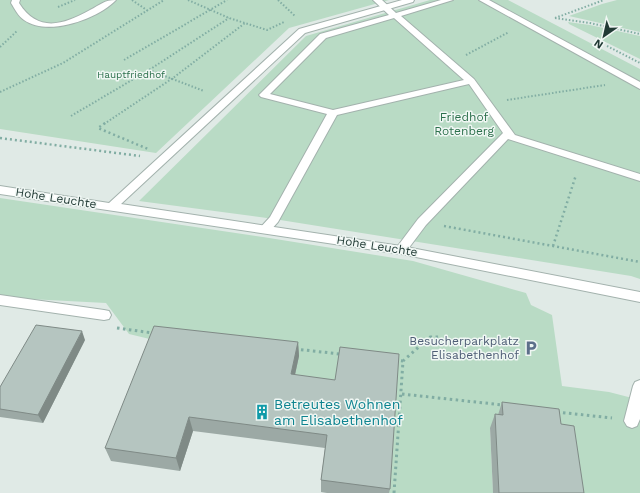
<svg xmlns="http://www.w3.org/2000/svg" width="640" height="493" font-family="'Work Sans',sans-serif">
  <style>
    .green { fill: #b9dbc5 }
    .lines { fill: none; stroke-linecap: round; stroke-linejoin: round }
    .lane-casing { stroke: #a3b2ad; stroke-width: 2 }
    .street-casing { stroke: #a3b2ad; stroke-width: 2 }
    .path-far2 { stroke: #81ada3; stroke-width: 2; stroke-dasharray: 1.5 2; stroke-linecap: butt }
    .path-far1 { stroke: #81ada3; stroke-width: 2.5; stroke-dasharray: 2 3; stroke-linecap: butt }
    .path { stroke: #81ada3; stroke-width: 3; stroke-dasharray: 2.5 3.5; stroke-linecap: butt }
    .lane { fill: #fff; fill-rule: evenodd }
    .street { fill: #fff; fill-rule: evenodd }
    .wall { fill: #9ca9a5 }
    .shaded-wall { fill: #7f8a86 }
    .building { fill: #b5c5c0; stroke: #7f8a86 }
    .labels { text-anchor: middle; stroke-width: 3; stroke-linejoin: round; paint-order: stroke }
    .far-park-label { font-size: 10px; fill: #2c704c; stroke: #f0f7f4 }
    .park-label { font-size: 12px; fill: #2c704c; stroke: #f0f7f4 }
    .street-label { font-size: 12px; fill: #213a35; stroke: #f0f7f4 }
    .service-label { font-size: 12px; fill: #4e5e75; stroke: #f0f7f4; text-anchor: end }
    .near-culture-label { font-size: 14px; fill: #0d838f; stroke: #f0f7f4; text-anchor: start }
  </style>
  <rect width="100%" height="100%" fill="#e0eae6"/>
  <!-- green -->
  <path class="green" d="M0 0H389L289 28 156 153 0 129Z
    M430 0H508L640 69V279L631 276 274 219 139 201 306 36Z
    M617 0H640V32L569 16 602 4Z
    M568 22 590 25 640 36V59L569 24Z
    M0 198 263 237 413 261 526 293 531 305 552 315 562 386 609 392 640 400V493H575L490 428 493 493H388L334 393 292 388 298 356 158 341 129 334 106 303 29 299 0 295Z"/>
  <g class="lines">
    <!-- lane casing -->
    <g class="lane-casing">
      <path id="lane" d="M12 0H20L19 3C38 33 63 25 90 10 100 5 104 0 116 0 98 19 48 37 24 20 18 16 15 9 11 3Z
        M373 0H382L396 13 441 0H453L401 16 474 79 515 135 640 174V181L508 139 426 225 405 253 401 254 397 253 395 250 397 247 418 219 503 133 469 84 337 115 278 222 269 232H261L259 229 270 217 327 114 261 97 259 95 320 34 389 15ZM394 18 464 80 333 110 270 94 326 38Z
        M479 0H489L640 82V89Z
        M0 295 104 310 109 311 111 315 109 319 104 320 0 305Z
        M640 380V419L637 426 632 428 627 426 624 421 633 386 635 382Z"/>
    </g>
    <!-- street casing -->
    <g class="street-casing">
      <path id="street" d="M402 0H414L413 2 305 33 121 204 401 246 640 292V302L401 254 0 194V186L109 203 299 29Z"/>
    </g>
    <!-- path-far2 -->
    <path class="path-far2" d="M132 0 148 11
      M188 0 229 18 267 30 284 22
      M278 0 295 16
      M58 7 75 0
      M555 18 590 23 640 34
      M555 18 604 0
      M607 46 640 63
      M0 47 17 31
      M466 55 509 32
      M124 60 227 0
      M149 70 204 91
      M0 92 63 63 164 0
      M507 100 605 85
      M71 116 149 70 229 18
      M104 124 173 78 245 23"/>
    <!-- path-far1 -->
    <path class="path-far1" d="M105 123 98 128 148 149
      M0 138 140 156
      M444 226 640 262
      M553 246 576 175"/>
    <!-- path -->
    <path class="path" d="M117 328 153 333
      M295 349 340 354
      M395 360 403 361
      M402 394 503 405
      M557 412 612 418
      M394 493 403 361 430 337H440"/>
    <!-- lane -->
    <use href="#lane" class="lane"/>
    <!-- street -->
    <use href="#street" class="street"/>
  </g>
  <!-- wall -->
  <path class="wall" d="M85 340 43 423 0 417V387Z
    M298 342 299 356 295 375 390 489 389 493H327L321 492V480L325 448 193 431 180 471 111 461 105 448Z
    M502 402 561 424 584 493H493L490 428 495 414 498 415Z"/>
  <!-- shaded-wall -->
  <path class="shaded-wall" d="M82 331 85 340 43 423 38 415Z
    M298 342 299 356 292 388 291 374Z
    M189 417 193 431 180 471 176 458Z"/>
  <!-- building -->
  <path class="building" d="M36 325 82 331 38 415 0 409V387Z
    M154 326 298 342 291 374 335 380 340 347 399 354 390 489 321 480 327 435 189 417 176 458 105 448Z
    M502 402 559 409 561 424 574 426 584 493H499L495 414 503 415Z"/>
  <!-- icons -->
  <defs>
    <g id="parking-bare" transform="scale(1.2)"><path d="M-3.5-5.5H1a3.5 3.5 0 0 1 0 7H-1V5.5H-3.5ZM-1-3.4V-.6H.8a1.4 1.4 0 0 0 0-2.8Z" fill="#5c6f8a" stroke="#f0f7f4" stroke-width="2.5" paint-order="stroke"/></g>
    <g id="building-bare" transform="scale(1.2)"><path d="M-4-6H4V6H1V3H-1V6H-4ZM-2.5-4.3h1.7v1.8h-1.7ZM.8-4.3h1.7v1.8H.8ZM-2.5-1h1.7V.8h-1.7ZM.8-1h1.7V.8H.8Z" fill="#0f9aa8" stroke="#f0f7f4" stroke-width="2.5" paint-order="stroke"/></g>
  </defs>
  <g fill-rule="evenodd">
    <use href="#parking-bare" x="531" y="348"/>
    <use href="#building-bare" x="262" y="412"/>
  </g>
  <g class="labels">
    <!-- far-park labels -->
    <g class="far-park-label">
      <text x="131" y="78">Hauptfriedhof</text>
    </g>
    <!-- park labels -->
    <g class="park-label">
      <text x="464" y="121">Friedhof<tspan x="464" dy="14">Rotenberg</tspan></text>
    </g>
    <!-- street labels -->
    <g class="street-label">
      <text transform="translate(56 198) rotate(9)" y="4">Hohe Leuchte</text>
      <text transform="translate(377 246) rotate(9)" y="4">Hohe Leuchte</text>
    </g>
    <!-- service labels -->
    <g class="service-label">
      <text x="519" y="345">Besucherparkplatz<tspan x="519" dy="14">Elisabethenhof</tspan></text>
    </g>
    <!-- near-culture labels -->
    <g class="near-culture-label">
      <text x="274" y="409">Betreutes Wohnen<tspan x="274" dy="16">am Elisabethenhof</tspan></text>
    </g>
  </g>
  <!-- north arrow -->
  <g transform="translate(604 36) rotate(214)" stroke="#f0f7f4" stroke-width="3" paint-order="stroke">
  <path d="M0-3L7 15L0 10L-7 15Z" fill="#213a35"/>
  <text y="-6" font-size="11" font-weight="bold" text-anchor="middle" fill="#213a35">N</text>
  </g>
</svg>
